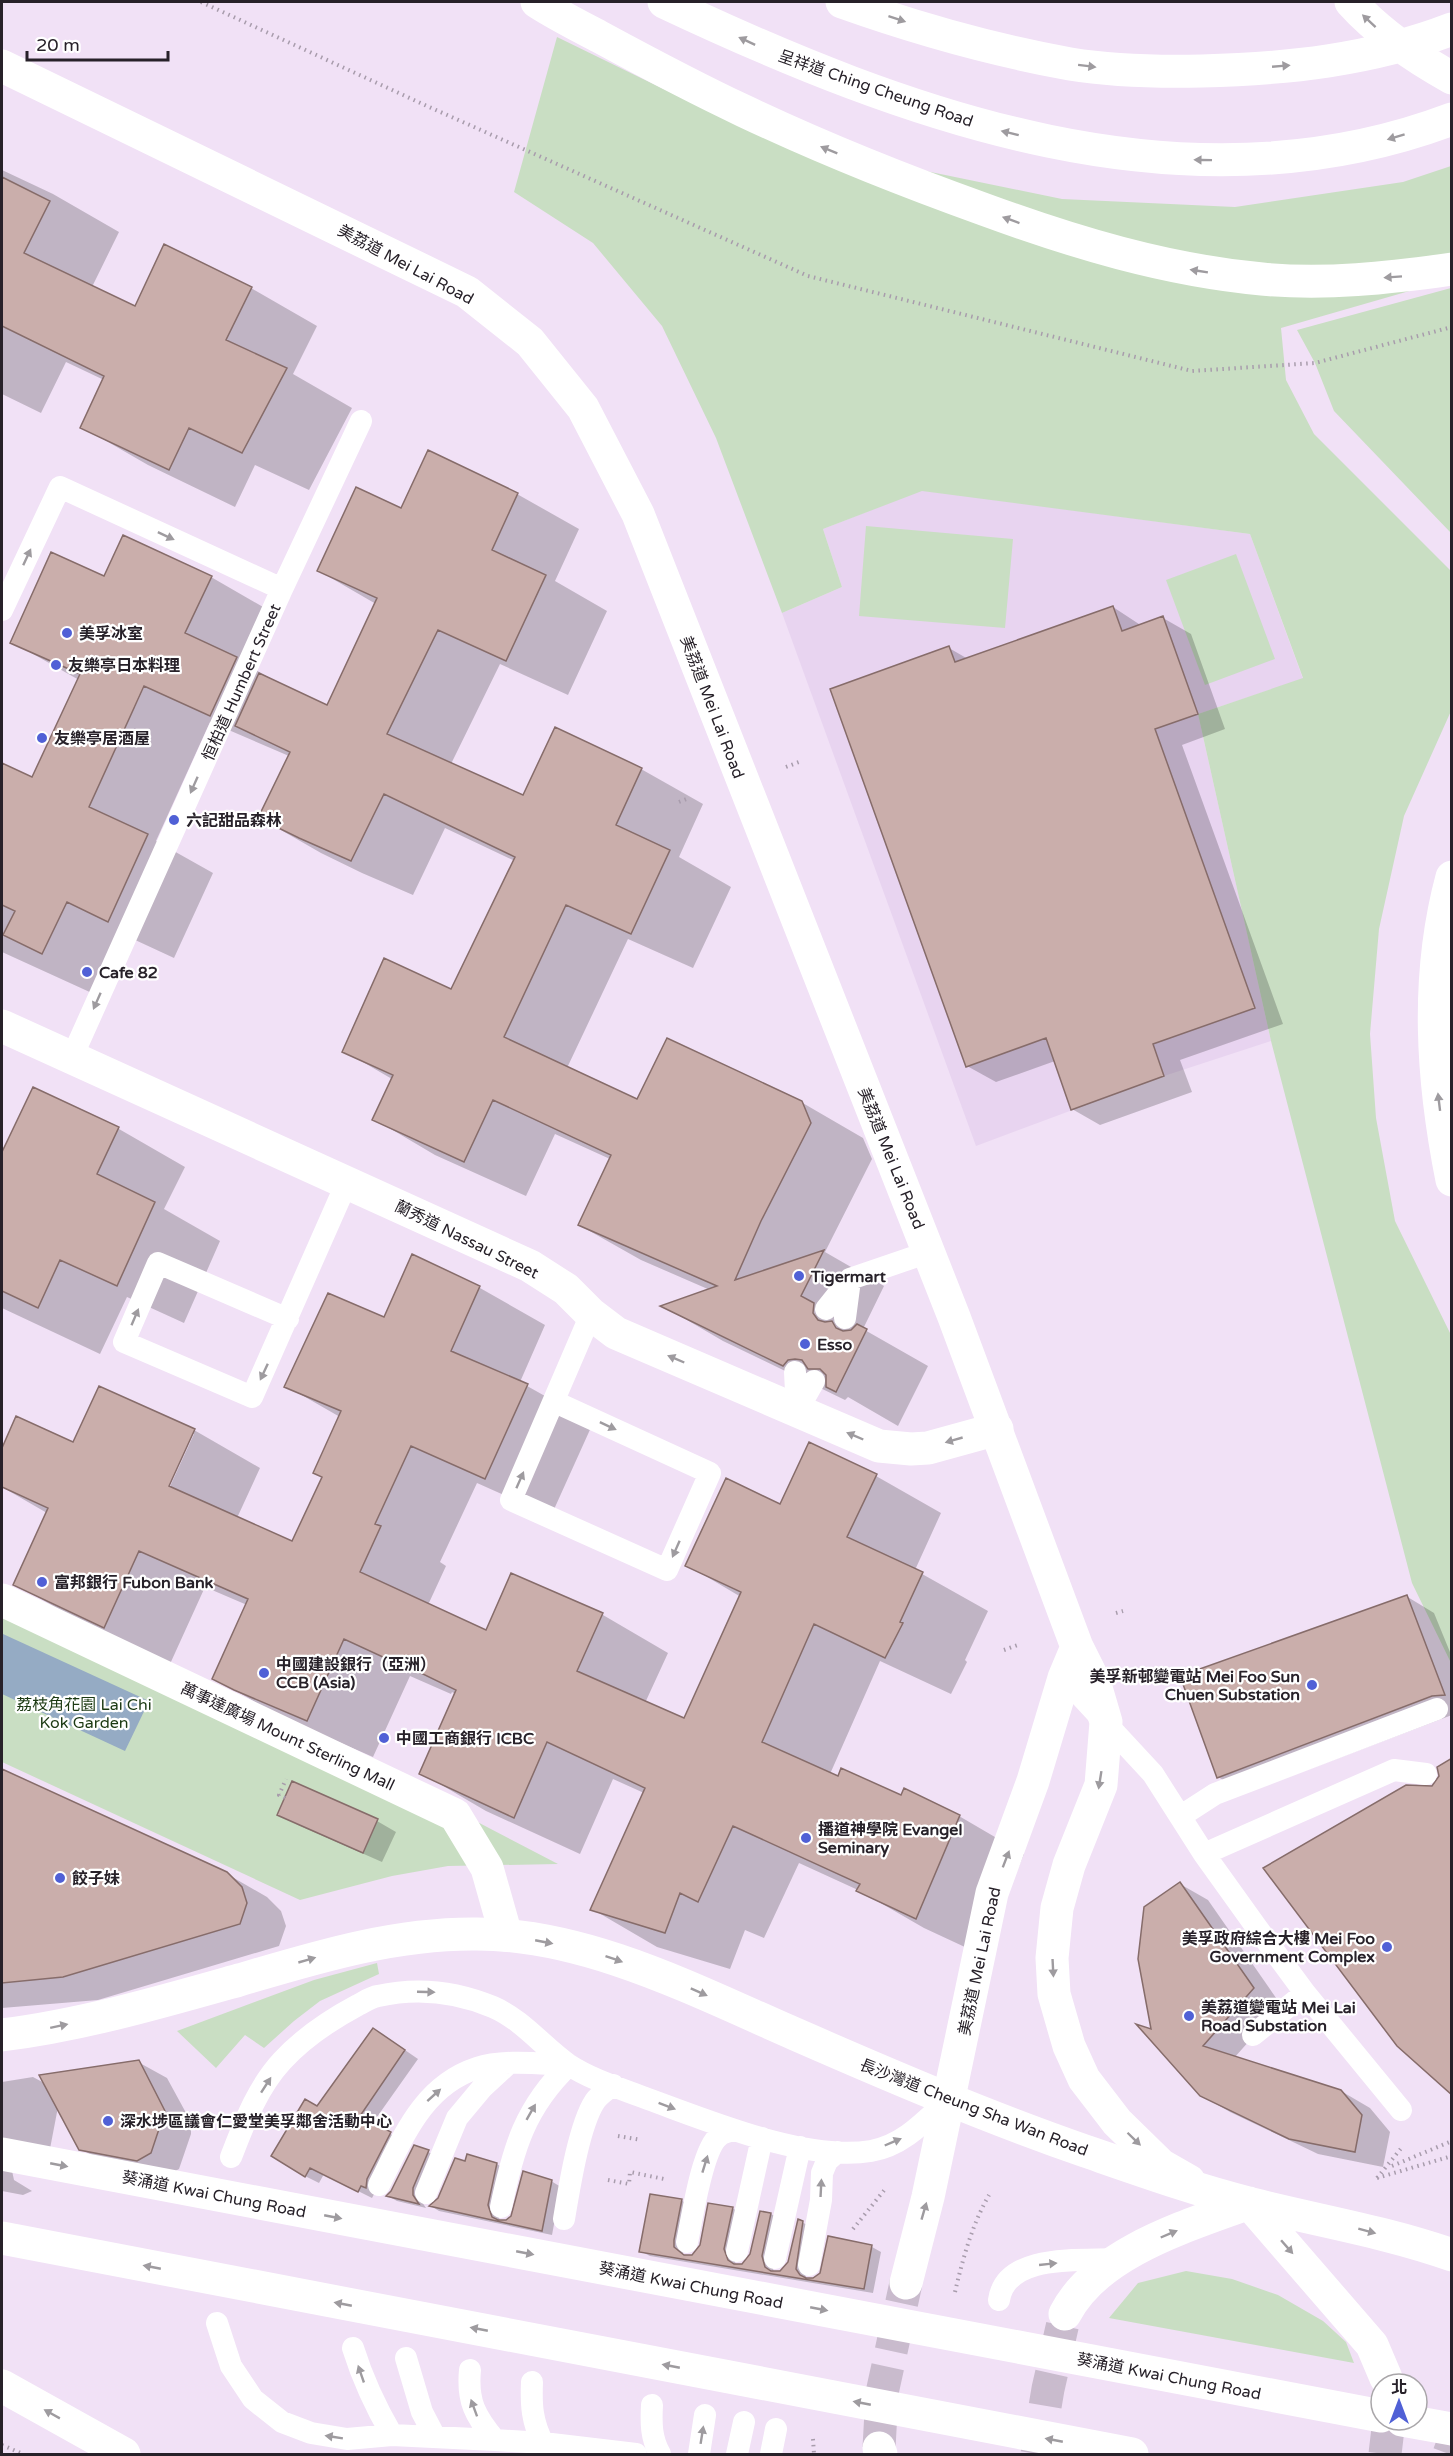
<svg xmlns="http://www.w3.org/2000/svg" width="1453" height="2456" font-family="'Varela Round','Noto Sans TC',sans-serif">
  <style>
    .built { fill: #e8d4f0 }
    .green { fill: #c9dec3 }
    .water { fill: #95abc4 }
    .shadow { fill: #0003; fill-rule: evenodd }
    .building { fill: #caaeab; stroke: #866c6a; stroke-width: 1.5 }
    .lines { fill: none; stroke-linecap: round; stroke-linejoin: round }
    .secondary-tunnel { stroke: #c9bbcd; stroke-width: 33; stroke-dasharray: 33 16; stroke-linecap: butt }
    .primary-tunnel { stroke: #c9bbcd; stroke-width: 33; stroke-dasharray: 33 16; stroke-linecap: butt }
    .path { stroke: #a89cac; stroke-width: 4; stroke-dasharray: 1.5 4.5; stroke-linecap: butt }
    .lane { stroke: #fff; stroke-width: 22 }
    .street { stroke: #fff; stroke-width: 33 }
    .secondary { stroke: #fff; stroke-width: 33 }
    .primary { stroke: #fff; stroke-width: 33 }
    .highway { stroke: #fff; stroke-width: 33 }
    .oneway { fill: #9e9b9f }
    .poi-dot { fill: #5060d6; stroke: #fff; stroke-width: 2 }
    .labels { text-anchor: middle; stroke-width: 4.5; stroke-linejoin: round; paint-order: stroke }
    .street-label { font-size: 16px; fill: #272129; stroke: #fff }
    .poi-label { font-size: 16px; font-weight: bold; fill: #272129; stroke: #fff; text-anchor: start }
    .park-label { font-size: 16px; fill: #1b3912; stroke: #fff }
  </style>
  <rect width="100%" height="100%" fill="#f1e1f6"/>
  <!-- built -->
  <path class="built" d="M922 490 1250 534 1303 679 1198 714 1271 1041 1164 1076 976 1146 782 613 842 587 823 529Z"/>
  <!-- green -->
  <path class="green" d="M557 37 686 100 887 163 1062 199 1235 207 1403 182 1451 166V279L1281 328 1286 380 1314 434 1451 571V711L1404 816 1379 929 1370 1034 1376 1118 1395 1221 1451 1335V1663L1412 1583 1271 1041 1198 714 1303 678 1250 534 922 491 823 529 842 587 782 613 716 438 662 326 593 243 514 192Z
    M1451 288H1452L1451 533 1334 411 1315 363 1297 330Z
    M866 526 1013 539 1005 628 859 616Z
    M1236 554 1275 659 1205 685 1166 580Z
    M2 1588 311 1735 558 1864 448 1866 392 1876 300 1900 2 1762Z
    M377 1963 379 1974 320 2001 294 2021 264 2048 245 2035 216 2068 177 2031 314 1980Z
    M1186 2271 1232 2279 1278 2295 1323 2321 1346 2342 1354 2363 1109 2318 1138 2283Z"/>
  <!-- water -->
  <path class="water" d="M3 1634 149 1701 125 1751 2 1694Z"/>
  <!-- shadow -->
  <path class="shadow" d="M2 170 53 194 119 232 92 287 136 308 251 288 317 326 293 374 352 408 309 490 255 465 235 507 148 465 82 427 104 380 66 362 41 413 2 394Z
    M517 494 579 529 555 581 607 611 568 695 500 664 451 764 524 797 641 769 703 804 679 857 731 887 693 968 628 939 567 1068 638 1101 801 1102 863 1138 872 1159 825 1252 884 1286 863 1329 928 1366 898 1426 848 1397 845 1400 723 1341 663 1306 710 1290 641 1260 579 1225 610 1159 555 1134 526 1196 435 1155 374 1119 392 1079 344 1051 452 991 515 861 445 828 413 895 362 873 321 853 260 818 289 756 210 722 156 841 213 873 174 958 133 939 105 999 2 952V764L33 779 79 680 12 642 104 578 123 537 211 577 277 615 252 668 286 687 328 707 376 604 319 571 402 510ZM145 678 148 679 135 707H132Z
    M1113 607 1142 626 1163 618 1191 634 1225 729 1182 745 1283 1024 1180 1060 1192 1092 1100 1125 1072 1109 1055 1061 996 1082 967 1066 949 648 968 659Z
    M34 1089 119 1129 185 1167 164 1209 220 1241 184 1323 127 1297 100 1354 2 1308V1147L5 1148Z
    M412 1256 480 1288 545 1325 520 1382 593 1423 551 1516 477 1483 440 1562 446 1566 428 1605 487 1632 512 1575 603 1615 668 1653 645 1703 684 1720 741 1597 687 1565 781 1506 876 1476 941 1513 915 1570 988 1611 965 1660 967 1662 951 1694 880 1661 830 1774 959 1816 1024 1854 982 1955 924 1928 858 1890 799 1863 764 1938 745 1930 730 1969 657 1947 592 1909 644 1793 613 1779 580 1854 486 1811 421 1773 455 1694 452 1692 451 1694 410 1676 373 1757 279 1716 214 1678 247 1605 205 1587 170 1664 81 1622 15 1584 47 1513 2 1487V1455L19 1419 74 1444 194 1430 260 1468 237 1518 292 1543 323 1477 340 1417 286 1386 384 1319ZM191 1434H194L167 1493 164 1492Z
    M1406 1596 1434 1613 1452 1657V1715L1246 1793 1218 1777Z
    M2 1771 227 1874 267 1897 281 1911 286 1926 279 1946 98 2000 2 2008Z
    M279 1814 377 1821 396 1832 382 1862 298 1825Z
    M1180 1884 1208 1900 1281 2005 1235 2057 1341 2091 1370 2108 1390 2132 1383 2167 1318 2154 1230 2112 1201 2095 1153 2031Z
    M386 2037 418 2059 372 2124 403 2141 372 2198 324 2174 319 2183 305 2176 318 2108Z
    M138 2062 167 2078 191 2122V2134L179 2169 166 2176 109 2165 81 2149 58 2107 49 2154 11 2166 14 2180 32 2191 23 2195 2 2191V2082L33 2077 46 2084Z
    M415 2147 438 2156 422 2202 426 2208 397 2201 388 2196Z
    M468 2156 497 2164 506 2170 497 2211 500 2221H506L551 2181 561 2187 552 2235 439 2211 431 2206 440 2199 467 2163Z
    M681 2200 690 2206 683 2246V2254L687 2256H693L732 2208 742 2214 733 2255 736 2265H742L751 2255 761 2212 771 2214 780 2219 771 2262 774 2272H780L789 2262 799 2221 812 2227 805 2275 808 2280 813 2279 821 2274 829 2238 872 2247 881 2252 873 2293 650 2256 640 2251Z"/>
  <!-- building -->
  <path class="building" d="M2 177 50 201 24 253 135 306 164 244 252 287 226 340 287 368 242 453 189 428 169 470 80 428 104 376 2 326Z
    M428 450 518 493 492 550 546 575 506 661 438 630 387 734 523 795 555 727 642 768 616 825 670 850 631 934 566 905 504 1037 637 1099 667 1038 802 1101 811 1123 761 1221 735 1280 824 1250 801 1296 814 1303 813 1313 818 1320 825 1322 832 1321 836 1328 843 1331 851 1330 857 1324 867 1329 836 1392 826 1387V1375L820 1369H808L802 1360 795 1359 788 1360 783 1366 660 1306 717 1286 578 1225 611 1155 493 1100 464 1162 372 1120 393 1075 342 1052 384 958 451 989 515 857 384 794 351 861 299 838 258 818 290 752 235 726 259 673 327 705 377 598 317 571 356 487 401 508Z
    M123 535 212 576 185 633 237 657 210 716 144 686 89 807 148 834 108 922 67 902 42 954 3 935 15 911 2 905V763L32 777 80 674 10 643 51 552 104 576Z
    M1113 606 1122 631 1163 616 1198 714 1155 729 1255 1008 1153 1044 1164 1076 1071 1110 1046 1038 966 1067 830 689 949 646 955 662Z
    M33 1087 119 1127 97 1174 155 1202 117 1286 60 1260 38 1308 2 1291V1152Z
    M412 1254 480 1286 451 1351 528 1384 485 1479 411 1446 375 1524 381 1526 360 1572 486 1630 511 1573 603 1613 577 1671 684 1718 741 1592 685 1566 726 1478 780 1504 809 1442 877 1474 847 1537 923 1572 900 1622 903 1623 885 1658 814 1624 762 1742 838 1776 841 1768 901 1795 904 1788 960 1815 916 1919 856 1891 860 1884 733 1826 698 1902 680 1893 665 1933 590 1910 645 1788 547 1742 514 1818 419 1774 456 1690 386 1656 385 1658 344 1639 307 1721 234 1690 212 1679 248 1599 139 1551 104 1628 13 1585 48 1508 2 1487V1448L16 1416 73 1442 99 1386 195 1429 169 1486 292 1541 322 1477 313 1473 341 1411 284 1387 328 1293 384 1317Z
    M1407 1595 1445 1695 1432 1696 1217 1778 1180 1676Z
    M1452 1758V2095L1397 2046 1263 1868 1406 1785 1432 1786 1439 1776 1437 1767Z
    M2 1769 227 1872 242 1887 247 1903 240 1924 63 1977 2 1983Z
    M292 1781 378 1819 363 1853 277 1815Z
    M1180 1882 1254 1988 1203 2046 1341 2090 1362 2115 1355 2152 1289 2139 1200 2096 1136 2024 1151 2029 1138 1959 1144 1907Z
    M373 2028 405 2050 360 2116 391 2132 367 2179 366 2188 361 2186 358 2192 310 2168 305 2177 271 2156 305 2099 317 2106Z
    M139 2060 165 2111 151 2153 137 2161 79 2150 39 2075Z
    M414 2145 429 2150 413 2188V2195L419 2204 386 2196 391 2191Z
    M467 2154 497 2163 488 2205 492 2217 498 2220H506L511 2216 523 2171 552 2180 542 2231 429 2206 438 2198 455 2158 465 2161Z
    M650 2194 682 2199 674 2240V2247L684 2255H692L700 2245 708 2203 733 2207 724 2249 728 2260 734 2264H742L750 2254 760 2211 771 2213 762 2256 765 2267 771 2271H780L788 2262 798 2219 803 2221 796 2269 800 2275 806 2278H813L820 2273 828 2236 872 2245 864 2289 639 2252Z"/>
  <g class="lines">
    <!-- secondary-tunnel -->
    <path class="secondary-tunnel" d="M879 2448 882 2393 906 2283"/>
    <!-- primary-tunnel -->
    <path class="primary-tunnel" d="M1037 2454 1048 2389 1065 2314
      M1385 2454 1389 2420
      M1449 2454 1452 2446"/>
    <!-- path -->
    <path class="path" d="M201 2 427 106 808 276 1192 371 1315 363 1452 327
      M786 767 799 762
      M679 802 689 798
      M1116 1613 1123 1611
      M1004 1650 1018 1645
      M285 1798 279 1795 286 1779
      M618 2136 641 2140
      M1392 2166 1452 2141
      M1377 2178 1452 2156
      M1377 2178 1403 2146
      M608 2180 629 2184 630 2172 664 2179
      M853 2229 886 2188
      M955 2292C963 2258 972 2225 989 2195
      M813 2439 814 2454
      M2 2445 23 2454"/>
    <!-- lane -->
    <path class="lane" d="M282 589 361 421
      M2 610 60 487 282 589 72 1057
      M826 1309 850 1279 929 1252
      M845 1318 850 1280
      M288 1319 158 1263 124 1342 252 1397 347 1182
      M795 1372 797 1411
      M555 1402 710 1473 667 1570 511 1500 591 1314
      M797 1411 814 1381
      M1064 1678 1153 1774 1204 1854 1257 1928 1305 1993 1401 2110
      M1181 1816 1215 1794 1437 1709
      M1204 1854 1394 1770 1426 1774
      M1253 2035 1305 1993
      M231 2157C244 2124 257 2088 282 2061 304 2037 330 2020 358 2005 364 2002 371 1997 378 1996 418 1987 457 1992 493 2007 523 2020 543 2047 569 2065 592 2080 622 2089 648 2099 709 2121 806 2162 871 2151 903 2146 926 2120 949 2099
      M379 2185C403 2138 422 2086 477 2068 503 2059 542 2064 569 2065
      M426 2193 457 2118 482 2088 509 2063
      M501 2207C513 2149 525 2107 569 2065
      M564 2219C569 2189 579 2125 595 2101 599 2095 607 2090 613 2085
      M687 2242C692 2219 702 2149 719 2136 722 2133 728 2132 732 2130
      M737 2251 762 2138
      M775 2258 800 2147
      M809 2265 821 2200 822 2173 827 2161 837 2152
      M999 2300C1006 2253 1080 2261 1117 2259
      M217 2323 231 2366 253 2399 282 2422 311 2433 347 2439 392 2435 495 2440 543 2443 636 2454
      M353 2348C363 2380 375 2406 392 2435
      M406 2358 422 2412 435 2437
      M470 2370C467 2401 475 2416 495 2440
      M532 2382C531 2405 532 2422 543 2443
      M652 2405C651 2423 651 2438 660 2454
      M699 2454 705 2415
      M737 2454 744 2422
      M771 2454 776 2429"/>
    <!-- street -->
    <path class="street" d="M2 1026 530 1266 566 1289 591 1314 616 1333 879 1446 911 1449 928 1448 997 1429
      M2 1600 455 1815 487 1868 506 1935"/>
    <!-- secondary -->
    <path class="secondary" d="M2 66 467 292 530 342 583 408 638 514 954 1317 1077 1647 1094 1681 1106 1722 1101 1785 1069 1865 1057 1908 1052 1958 1054 1994 1069 2046 1084 2079 1117 2122 1161 2165 1189 2181
      M906 2283 928 2197 992 1893 1033 1781 1064 1678 1077 1647
      M879 2448 881 2454"/>
    <!-- primary -->
    <path class="primary" d="M1452 877C1425 977 1432 1080 1452 1180
      M2 2035C82 2025 161 2002 239 1980 317 1957 395 1933 477 1934 587 1934 696 1991 795 2034 891 2076 987 2117 1085 2151 1140 2170 1196 2190 1252 2204 1319 2221 1387 2232 1452 2255
      M1249 2203 1372 2345 1386 2378
      M1065 2314C1097 2252 1187 2226 1249 2203
      M2 2386 124 2454"/>
    <!-- highway -->
    <path class="highway" d="M537 2C557 15 579 26 600 37 648 63 695 88 744 111 822 148 902 180 983 209 1073 242 1165 270 1262 279 1325 285 1389 278 1452 269
      M664 2C906 116 1185 220 1452 119
      M842 2C915 28 993 50 1070 64 1113 71 1158 72 1202 71 1286 69 1372 60 1452 29
      M1351 2C1379 33 1414 57 1452 78
      M2 2154 1381 2416
      M2 2238 1132 2454
      M1402 2420 1452 2429"/>
  </g>
  <!-- one-way arrows -->
  <defs><path id="oneway-solid" d="M-6-.8H1V-3.2L6.5 0L1 3.2V.8H-6Z" transform="scale(1.5)"/></defs>
  <g class="oneway">
    <use href="#oneway-solid" transform="translate(897 19) rotate(18)"/>
    <use href="#oneway-solid" transform="translate(1369 21) rotate(-137)"/>
    <use href="#oneway-solid" transform="translate(747 41) rotate(-155)"/>
    <use href="#oneway-solid" transform="translate(1087 66) rotate(7)"/>
    <use href="#oneway-solid" transform="translate(1281 66) rotate(-5)"/>
    <use href="#oneway-solid" transform="translate(1010 133) rotate(-166)"/>
    <use href="#oneway-solid" transform="translate(1396 137) rotate(163)"/>
    <use href="#oneway-solid" transform="translate(829 150) rotate(-158)"/>
    <use href="#oneway-solid" transform="translate(1203 160) rotate(-179)"/>
    <use href="#oneway-solid" transform="translate(1011 220) rotate(-160)"/>
    <use href="#oneway-solid" transform="translate(1199 271) rotate(-171)"/>
    <use href="#oneway-solid" transform="translate(1393 277) rotate(176)"/>
    <use href="#oneway-solid" transform="translate(166 536) rotate(25)"/>
    <use href="#oneway-solid" transform="translate(27 557) rotate(-65)"/>
    <use href="#oneway-solid" transform="translate(194 785) rotate(114)"/>
    <use href="#oneway-solid" transform="translate(97 1001) rotate(114)"/>
    <use href="#oneway-solid" transform="translate(1439 1102) rotate(-97)"/>
    <use href="#oneway-solid" transform="translate(135 1317) rotate(-67)"/>
    <use href="#oneway-solid" transform="translate(676 1359) rotate(-157)"/>
    <use href="#oneway-solid" transform="translate(264 1372) rotate(115)"/>
    <use href="#oneway-solid" transform="translate(608 1426) rotate(25)"/>
    <use href="#oneway-solid" transform="translate(855 1436) rotate(-157)"/>
    <use href="#oneway-solid" transform="translate(954 1440) rotate(164)"/>
    <use href="#oneway-solid" transform="translate(520 1480) rotate(-66)"/>
    <use href="#oneway-solid" transform="translate(676 1549) rotate(114)"/>
    <use href="#oneway-solid" transform="translate(1100 1780) rotate(99)"/>
    <use href="#oneway-solid" transform="translate(1006 1859) rotate(-69)"/>
    <use href="#oneway-solid" transform="translate(544 1942) rotate(11)"/>
    <use href="#oneway-solid" transform="translate(614 1959) rotate(19)"/>
    <use href="#oneway-solid" transform="translate(307 1960) rotate(-16)"/>
    <use href="#oneway-solid" transform="translate(1053 1968) rotate(87)"/>
    <use href="#oneway-solid" transform="translate(426 1992) rotate(2)"/>
    <use href="#oneway-solid" transform="translate(699 1992) rotate(24)"/>
    <use href="#oneway-solid" transform="translate(59 2026) rotate(-12)"/>
    <use href="#oneway-solid" transform="translate(266 2085) rotate(-57)"/>
    <use href="#oneway-solid" transform="translate(434 2095) rotate(-42)"/>
    <use href="#oneway-solid" transform="translate(667 2106) rotate(21)"/>
    <use href="#oneway-solid" transform="translate(531 2112) rotate(-60)"/>
    <use href="#oneway-solid" transform="translate(1134 2139) rotate(44)"/>
    <use href="#oneway-solid" transform="translate(893 2142) rotate(-23)"/>
    <use href="#oneway-solid" transform="translate(705 2164) rotate(-73)"/>
    <use href="#oneway-solid" transform="translate(59 2165) rotate(11)"/>
    <use href="#oneway-solid" transform="translate(821 2188) rotate(-87)"/>
    <use href="#oneway-solid" transform="translate(924 2211) rotate(-74)"/>
    <use href="#oneway-solid" transform="translate(333 2217) rotate(11)"/>
    <use href="#oneway-solid" transform="translate(1367 2231) rotate(15)"/>
    <use href="#oneway-solid" transform="translate(1169 2234) rotate(-23)"/>
    <use href="#oneway-solid" transform="translate(1287 2247) rotate(49)"/>
    <use href="#oneway-solid" transform="translate(525 2253) rotate(11)"/>
    <use href="#oneway-solid" transform="translate(1048 2264) rotate(-6)"/>
    <use href="#oneway-solid" transform="translate(152 2267) rotate(-169)"/>
    <use href="#oneway-solid" transform="translate(343 2304) rotate(-169)"/>
    <use href="#oneway-solid" transform="translate(819 2309) rotate(11)"/>
    <use href="#oneway-solid" transform="translate(479 2329) rotate(-169)"/>
    <use href="#oneway-solid" transform="translate(671 2366) rotate(-169)"/>
    <use href="#oneway-solid" transform="translate(361 2374) rotate(-109)"/>
    <use href="#oneway-solid" transform="translate(862 2403) rotate(-169)"/>
    <use href="#oneway-solid" transform="translate(474 2408) rotate(-110)"/>
    <use href="#oneway-solid" transform="translate(52 2414) rotate(-151)"/>
    <use href="#oneway-solid" transform="translate(702 2435) rotate(-81)"/>
    <use href="#oneway-solid" transform="translate(334 2437) rotate(-171)"/>
    <use href="#oneway-solid" transform="translate(1054 2440) rotate(-169)"/>
  </g>
  <!-- markers -->
  <g class="poi-dot">
    <circle cx="67" cy="633" r="6"/>
    <circle cx="56" cy="665" r="6"/>
    <circle cx="42" cy="738" r="6"/>
    <circle cx="174" cy="820" r="6"/>
    <circle cx="87" cy="972" r="6"/>
    <circle cx="799" cy="1276" r="6"/>
    <circle cx="805" cy="1344" r="6"/>
    <circle cx="42" cy="1582" r="6"/>
    <circle cx="264" cy="1673" r="6"/>
    <circle cx="1312" cy="1685" r="6"/>
    <circle cx="384" cy="1738" r="6"/>
    <circle cx="806" cy="1838" r="6"/>
    <circle cx="60" cy="1878" r="6"/>
    <circle cx="1387" cy="1947" r="6"/>
    <circle cx="1189" cy="2016" r="6"/>
    <circle cx="108" cy="2121" r="6"/>
  </g>
  <g class="labels">
    <!-- street labels -->
    <g class="street-label">
      <text transform="translate(876 88) rotate(19)" y="6">呈祥道 Ching Cheung Road</text>
      <text transform="translate(406 264) rotate(28)" y="6">美荔道 Mei Lai Road</text>
      <text transform="translate(241 682) rotate(-66)" y="6">恒柏道 Humbert Street</text>
      <text transform="translate(713 707) rotate(69)" y="6">美荔道 Mei Lai Road</text>
      <text transform="translate(892 1158) rotate(68)" y="6">美荔道 Mei Lai Road</text>
      <text transform="translate(467 1239) rotate(26)" y="6">蘭秀道 Nassau Street</text>
      <text transform="translate(288 1736) rotate(25)" y="6">萬事達廣場 Mount Sterling Mall</text>
      <text transform="translate(979 1961) rotate(-78)" y="6">美荔道 Mei Lai Road</text>
      <text transform="translate(974 2107) rotate(21)" y="6">長沙灣道 Cheung Sha Wan Road</text>
      <text transform="translate(214 2194) rotate(11)" y="6">葵涌道 Kwai Chung Road</text>
      <text transform="translate(691 2285) rotate(11)" y="6">葵涌道 Kwai Chung Road</text>
      <text transform="translate(1169 2376) rotate(11)" y="6">葵涌道 Kwai Chung Road</text>
    </g>
    <!-- poi labels -->
    <g class="poi-label">
      <text x="79" y="639">美孚冰室</text>
      <text x="68" y="671">友樂亭日本料理</text>
      <text x="54" y="744">友樂亭居酒屋</text>
      <text x="186" y="826">六記甜品森林</text>
      <text x="99" y="978">Cafe 82</text>
      <text x="811" y="1282">Tigermart</text>
      <text x="817" y="1350">Esso</text>
      <text x="54" y="1588">富邦銀行 Fubon Bank</text>
      <text x="276" y="1670">中國建設銀行（亞洲）<tspan x="276" dy="18">CCB (Asia)</tspan></text>
      <text x="1300" y="1682" text-anchor="end">美孚新邨變電站 Mei Foo Sun<tspan x="1300" dy="18">Chuen Substation</tspan></text>
      <text x="396" y="1744">中國工商銀行 ICBC</text>
      <text x="818" y="1835">播道神學院 Evangel<tspan x="818" dy="18">Seminary</tspan></text>
      <text x="72" y="1884">餃子妹</text>
      <text x="1375" y="1944" text-anchor="end">美孚政府綜合大樓 Mei Foo<tspan x="1375" dy="18">Government Complex</tspan></text>
      <text x="1201" y="2013">美荔道變電站 Mei Lai<tspan x="1201" dy="18">Road Substation</tspan></text>
      <text x="120" y="2127">深水埗區議會仁愛堂美孚鄰舍活動中心</text>
    </g>
    <!-- park labels -->
    <g class="park-label">
      <text x="84" y="1710">荔枝角花園 Lai Chi<tspan x="84" dy="18">Kok Garden</tspan></text>
    </g>
  </g>
  <!-- border -->
  <rect width="1453" height="2456" fill="none" stroke="#272129" stroke-width="6"/>
  <!-- north arrow -->
  <g transform="translate(1399 2402)"><circle r="28" fill="#ffffff" stroke="#a9a6a9" stroke-width="1.5"/>
  <path d="M0-4.5L10 22L0 15L-10 22Z" fill="#5060d6"/>
  <text y="-9" font-size="16" font-weight="bold" text-anchor="middle" fill="#272129">北</text>
  </g>
  <!-- scale -->
  <path d="M27 51v9h141v-9" fill="none" stroke="#272129" stroke-width="3"/>
  <text x="36" y="51" font-size="18" fill="#272129" stroke="#ffffff" stroke-width="4.5" paint-order="stroke">20 m</text>
</svg>
